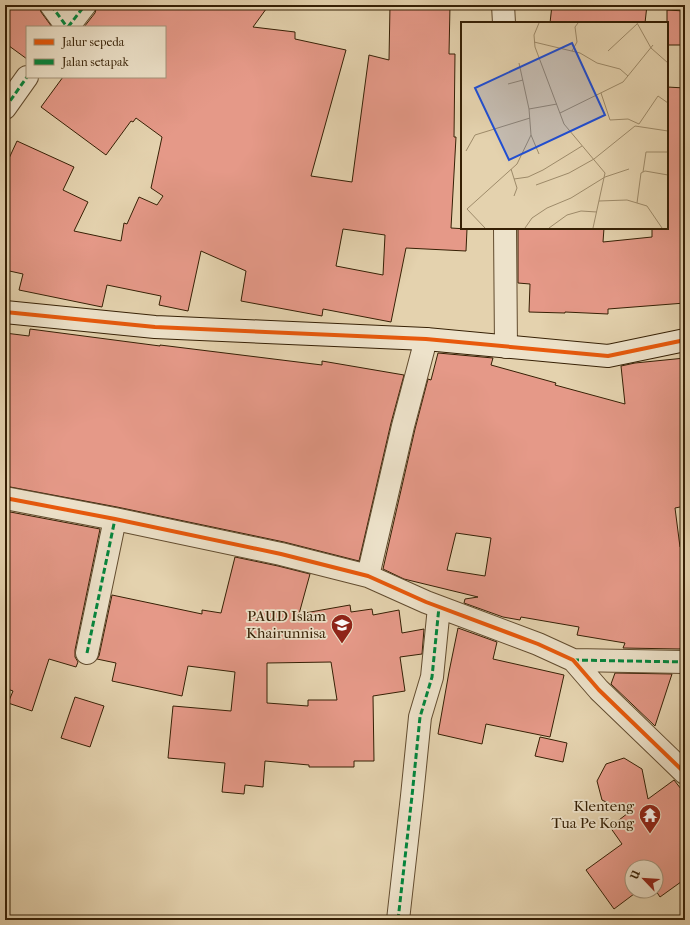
<svg xmlns="http://www.w3.org/2000/svg" width="690" height="925" font-family="'IM FELL French Canon',serif">
  <style>
    .building { fill: #e59988; stroke: #362005; fill-rule: evenodd }
    .lines { fill: none; stroke-linecap: round; stroke-linejoin: round }
    .street-casing { stroke: #624c2f; stroke-width: 24 }
    .secondary-casing { stroke: #362005; stroke-width: 24 }
    .street { stroke: #ede2ca; stroke-width: 22 }
    .secondary { stroke: #ede2ca; stroke-width: 22 }
    .quiet { stroke: #00873e; stroke-width: 3; stroke-dasharray: 6 3; stroke-linecap: butt }
    .cycleway-casing { stroke: #ede2ca; stroke-width: 6 }
    .cycleway { stroke: #e8590c; stroke-width: 4 }
    .labels { text-anchor: middle; stroke-width: 3.5; stroke-linejoin: round; paint-order: stroke }
    .poi-label { font-size: 15px; fill: #362005; stroke: #ede2ca; text-anchor: end }
    .inset-road { fill: none; stroke: #9e8b6a; stroke-width: 1 }
    .view { fill: #1d4ed8; fill-opacity: 0.15; stroke: #1d4ed8; stroke-width: 2 }
    .inset-edge { fill: none; stroke: #362005; stroke-width: 2 }
  </style>
  <rect width="100%" height="100%" fill="#e4d2ae"/>
  <filter id="stains"><feTurbulence type="fractalNoise" baseFrequency=".005" numOctaves="4"/><feColorMatrix values="0 0 0 0 .2 0 0 0 0 .09 0 0 0 0 .02 0 0 0 .5 -.17"/></filter>
  <radialGradient id="worn" r=".72"><stop offset=".6" stop-color="#630" stop-opacity="0"/><stop offset="1" stop-color="#630" stop-opacity=".3"/></radialGradient>
  <!-- building -->
  <path class="building" d="M5 5H39L41 12 52 27H27V59L5 43Z
    M97 5H269L253 27 295 32V39L346 50 311 176 352 182 369 55 389 60 390 5H450L449 54H455L454 137H456L451 228 467 229 466 251 406 248 391 322 323 309 322 316 241 301 246 271 201 251 188 311 159 305 161 296 107 285 102 307 19 290 23 274 5 270V167L17 141 74 167 63 190 88 202 74 231 121 241 124 223 127 224 139 197 157 205 163 196 151 188 162 137 136 118 133 122 131 121 106 155 41 107 63 77H165V27H84L95 13ZM343 229 385 235 383 275 336 266Z
    M552 5H647L645 23H550Z
    M667 10 685 11V45H667Z
    M667 87 685 88V303L608 309V314L565 312V313L529 312 530 284 518 283V228H604L603 242 652 237V228H667Z
    M30 329 160 346V345L322 365V361L404 375 391 423 359 561 284 542 117 507 5 486V333L29 336Z
    M438 353 493 358 491 365 556 383 555 385 625 404 621 366 635 363 685 358V506L675 508 680 547H685V636L680 649 623 648 625 643 577 635 579 627 521 617 520 620 503 617 464 603 465 599 478 597 404 579 383 569 415 429 428 379 431 380ZM456 533 491 538 485 576 447 570Z
    M5 511 100 529 75 650V657L78 662 76 667 49 659 32 711 8 703 13 691 5 688Z
    M235 557 278 566 310 574 299 614 350 605 351 612 372 609 373 615 399 610 402 633 424 629 422 654 400 657 405 691 373 696 374 761H354V767H309V765L265 761 263 787 245 785 244 794 222 792 225 763 168 758 173 706 231 711 235 672 188 666 182 696 112 681 116 663 97 659 99 656 112 595 202 614V610L221 613ZM331 662 337 700H308V706L267 703V663Z
    M458 628 497 642 493 659 564 675 550 737 486 724 482 744 438 734 449 672Z
    M615 673 672 674 655 726 611 684Z
    M75 697 104 706 90 747 61 738Z
    M540 737 567 743 563 762 535 756Z
    M624 758 642 769 648 799 674 780 685 794V879L660 897 656 891V867H632V891H638L614 909 586 870 622 844 610 827 628 813 602 800 597 781 606 764Z"/>
  <g class="lines">
    <!-- street casing -->
    <g class="street-casing">
      <path id="street" d="M51 5 67 27
        M503 5 504 23
        M68 27 85 5
        M5 108 27 77
        M505 228 506 347
        M5 498 115 519 281 554 368 576 426 602 538 644 573 660 599 690 685 773
        M368 576 403 426 426 339
        M87 653 115 519
        M573 660 685 662
        M398 920 412 796 420 717 432 677 439 607"/>
    </g>
    <!-- secondary casing -->
    <g class="secondary-casing">
      <path id="secondary" d="M5 312 155 327 426 339 608 356 685 340"/>
    </g>
    <!-- street -->
    <use href="#street" class="street"/>
    <!-- secondary -->
    <use href="#secondary" class="secondary"/>
    <!-- quiet -->
    <path class="quiet" d="M51 5 67 27
      M68 27 85 5
      M5 108 27 77
      M87 653 115 519
      M573 660 685 662
      M398 920 412 796 420 717 432 677 439 607"/>
    <!-- cycleway casing -->
    <g class="cycleway-casing">
      <path id="cycleway" d="M5 312 155 327 426 339 608 356 685 340
        M5 498 115 519 281 554 368 576 426 602 538 644 573 660 599 690 685 773"/>
    </g>
    <!-- cycleway -->
    <use href="#cycleway" class="cycleway"/>
  </g>
  <!-- icons -->
  <defs>
    <g id="school-pin" transform="scale(1.15)"><path d="M0 17L-7.5 6A9.5 9.5 0 1 1 7.5 6Z" fill="#8f2418" stroke="#ede2ca"/><path d="M0-5L7-2L0 1L-7-2ZM-4 1L0 2.5L4 1V4Q0 6-4 4Z" fill="#fff"/></g>
    <g id="temple-pin" transform="scale(1.15)"><path d="M0 17L-7.5 6A9.5 9.5 0 1 1 7.5 6Z" fill="#8f2418" stroke="#ede2ca"/><path d="M0-6L5-2H3V0L6.5 2.5H4V6H1.5V3h-3V6H-4V2.5H-6.5L-3 0V-2H-5Z" fill="#fff"/></g>
  </defs>
  <g fill-rule="evenodd">
    <use href="#school-pin" x="342" y="625"/>
    <use href="#temple-pin" x="650" y="815"/>
  </g>
  <g class="labels">
    <!-- poi labels -->
    <g class="poi-label">
      <text x="326" y="621">PAUD Islam<tspan x="326" dy="17">Khairunnisa</tspan></text>
      <text x="634" y="811">Klenteng<tspan x="634" dy="17">Tua Pe Kong</tspan></text>
    </g>
  </g>
  <!-- overview -->
  <g transform="translate(461 22)">
    <rect width="207" height="207" fill="#e4d2ae"/>
    <path class="inset-road" d="M78 1 73 13 74 25 103 102 144 151 132 206M176 1 190 26 207 41M73 20 119 31 136 41 159 47 167 54M111 29 116 20 114 5 117 1M147 29 176 2M47 62 62 58M140 71 149 98 167 97 178 102 197 74 207 81M68 87 96 82M99 91 162 60 192 23M70 113 78 132M5 129 14 113 69 96M50 147 56 166 53 174M182 150 185 130H206M53 157 67 155 82 148 121 124M75 163 108 151 133 137 174 104 207 109M138 179 166 178 186 184 201 206M176 181 180 151 184 149 207 153M24 206 6 187 56 142 70 113 68 87 58 41M64 206 71 196 86 186 110 176 144 155 168 147M88 206 106 193 120 189 136 190"/>
    <path class="view" d="M111 21 144 93 48 138 14 66Z"/>
    <rect width="207" height="207" class="inset-edge"/>
  </g>
  <!-- margin -->
  <rect width="690" height="925" fill="none" stroke="#e4d2ae" stroke-width="20"/>
  <rect x="6" y="6" width="678" height="913" fill="none" stroke="#362005" stroke-width="2"/>
  <rect x="10" y="10" width="670" height="905" fill="none" stroke="#362005"/>
  <!-- legend -->
  <rect x="26" y="26" width="140" height="52" fill="#ede2ca" stroke="#a4947b"/>
  <rect x="34" y="39" width="20" height="6" fill="#e8590c" stroke="#a4947b"/>
  <text x="62" y="46" font-size="12" fill="#362005">Jalur sepeda</text>
  <rect x="34" y="59" width="20" height="6" fill="#00873e" stroke="#a4947b"/>
  <text x="62" y="66" font-size="12" fill="#362005">Jalan setapak</text>
  <!-- north arrow -->
  <g transform="translate(644 879) rotate(295)"><circle r="19" fill="#ede2ca" stroke="#a4947b"/>
  <path d="M0-3L7 15L0 10L-7 15Z" fill="#8f2418"/>
  <text y="-6" font-size="11" font-weight="bold" text-anchor="middle" fill="#362005">U</text>
  </g>
  <rect width="100%" height="100%" filter="url(#stains)"/>
  <rect width="100%" height="100%" fill="url(#worn)"/>
</svg>
